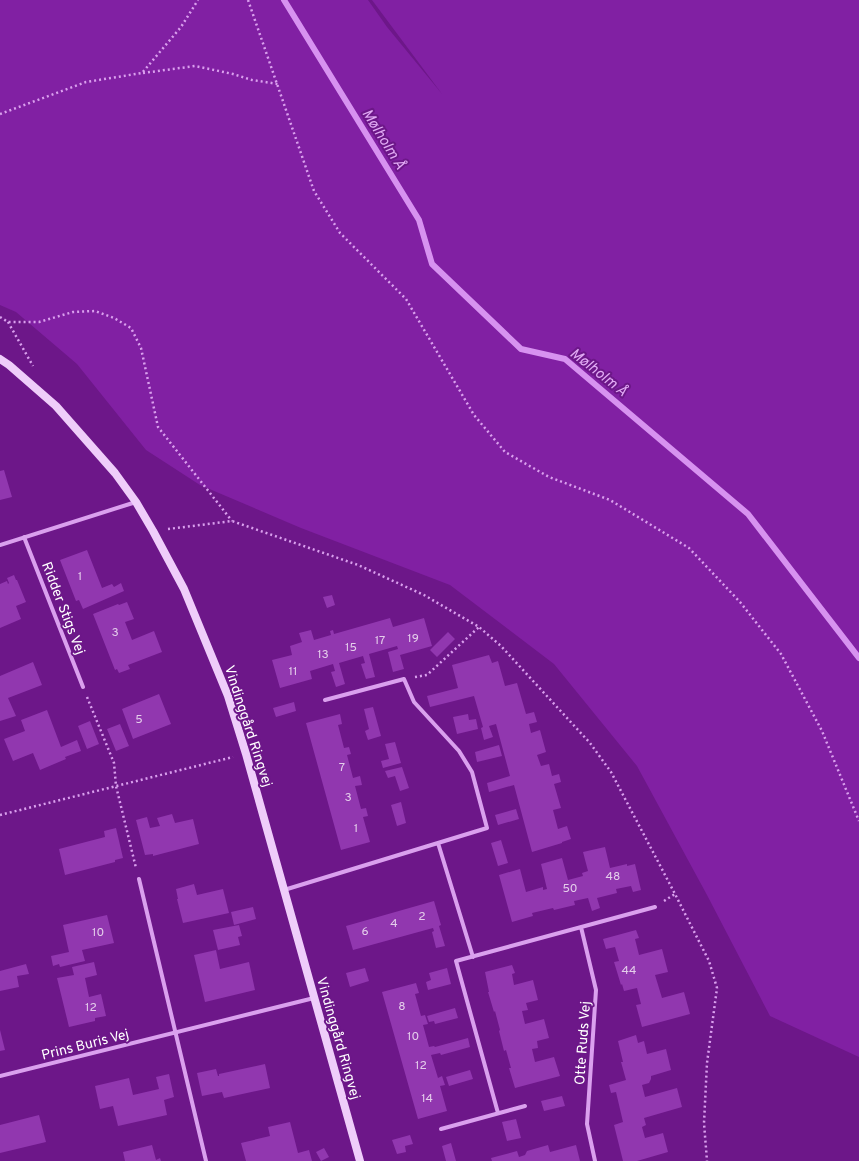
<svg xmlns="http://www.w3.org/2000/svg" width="859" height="1161" font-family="Overpass,sans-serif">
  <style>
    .green { fill: #8120a3 }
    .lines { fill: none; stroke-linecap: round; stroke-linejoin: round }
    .stream { stroke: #d792f0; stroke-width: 6 }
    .building { fill: #9137af }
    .path { stroke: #daa0ee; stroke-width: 2.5; stroke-dasharray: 2 3; stroke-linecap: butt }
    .street { stroke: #daa0ee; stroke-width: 4 }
    .secondary { stroke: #efcdfa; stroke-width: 8 }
    .labels { text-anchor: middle; stroke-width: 4; stroke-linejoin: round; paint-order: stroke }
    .number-label { font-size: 12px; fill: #e4cdeb }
    .street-label { font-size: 14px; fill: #fff; stroke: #6d1789 }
    .water-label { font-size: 15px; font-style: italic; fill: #e2abf5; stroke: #6d1789 }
  </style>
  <rect width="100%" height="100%" fill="#6d1789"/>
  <!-- green -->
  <path class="green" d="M0 0H368L387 27 442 94 372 0H859V1057L770 1016 707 895 637 766 554 664 450 585 301 528 200 485 146 450 77 364 16 312 0 305Z"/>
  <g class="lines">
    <!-- stream -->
    <path class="stream" d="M284 0 419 220 432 264 521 349 565 359 748 514 859 658"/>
  </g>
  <!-- building -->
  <path class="building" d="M4 470 12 497 0 500V471Z
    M87 550 102 588 112 584 114 587 121 583 124 591 83 609 79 600 76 601 60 560Z
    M14 575 16 580H17L26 602 16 606 21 619 0 628V584L7 581 8 584 9 583 7 578Z
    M332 595 335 605 327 608 323 597Z
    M127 602 134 619 125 622 132 640 154 631 162 652 128 665 130 669 119 673 117 669 115 670 93 614 118 604 119 605Z
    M390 618 393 627 424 618 432 646 400 655 404 669 393 672 388 652 398 649 397 646 369 654 375 677 366 679 361 664 365 663 363 656 339 663 345 684 336 687 331 672 335 671 333 664 310 671 312 679 280 688 272 660 292 655 290 646 302 642 299 633 311 630 314 640 331 635 330 631 333 630 334 634Z
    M448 632 455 639 437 657 430 650Z
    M489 655 492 663 498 661 505 686 517 683 526 714 534 712 537 722 529 724 531 733 540 730 546 752 537 755 541 766 549 764 552 776 559 774 561 782 554 784 561 808 553 810 558 829 567 826 571 839 562 842V843L532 852 514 785 489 792 487 783 510 776 496 724 489 726 493 737 484 740 481 728 483 727 474 696 430 707 427 696 458 688 452 665Z
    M33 662 42 685 8 698 16 716 0 721V676Z
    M159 694 171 724 133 739 122 709Z
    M294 702 296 711 276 717 273 708Z
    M373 707 381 736 368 740 365 731 369 729 364 709Z
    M47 710 61 747 77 740 81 751 65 757 66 759 40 770 33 753 13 761 4 739 25 731 21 720Z
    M340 714 342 724 338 725 344 748 349 747 351 754 347 755 353 778 360 776 362 785 355 786 361 809 366 808 368 816 363 817 370 842 341 850 306 723Z
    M468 714 469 720 476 719 478 729 457 734 453 717Z
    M90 721 99 744 87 749 78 726Z
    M120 724 129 746 116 751 107 729Z
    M395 742 401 763 383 768 381 761 389 759 385 744Z
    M499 745 502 756 477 762 475 752Z
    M402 767 409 788 400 791 395 776 388 778 385 771Z
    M401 802 406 823 397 826 391 805Z
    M516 809 519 819 498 825 495 815Z
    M172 814 175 823 193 819 199 844 153 856V854L145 855 136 820 147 817 150 828 160 826 157 818Z
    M116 828 123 858 115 860V862L65 875 59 849 105 837 104 831Z
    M501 840 508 863 498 866 491 843Z
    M605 847 610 868 627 864V866L635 864 641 890 633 892 631 886 616 889 617 893 597 898 600 908 592 911 588 898 574 901 575 905 554 910 553 908 532 913 533 916 512 922 499 875 520 869 526 892 543 887V890L547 889 541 864 562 858 568 880 583 876 582 873 588 871 583 852Z
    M194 884 197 895 223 889 229 913 183 923 177 899H178L176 889Z
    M434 901 441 925 439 926 445 946 436 948 432 932 434 931 433 928 353 950 346 926Z
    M253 907 256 919 234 925 231 912Z
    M107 915 114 943 82 950 85 961 60 967 59 964 53 966 51 956 69 952 63 925Z
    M239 925 242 936 238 937 240 945 218 950 213 930Z
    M636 930 639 938 635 939 639 955 662 949 668 972 655 975 662 998 684 992 690 1014 642 1027 636 1005 641 1004 637 988 624 991 622 984 621 985 614 962 619 961 615 947 606 949 603 939Z
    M216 950 220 969 249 962 255 990 205 1002 194 955Z
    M94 962 97 975 85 978 89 997 101 994 106 1016 95 1018V1021L69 1027 57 978 74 975 72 967Z
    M26 964 29 974 17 976 19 987 0 991V971Z
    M512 965 515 973 512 974 514 985 533 980 538 1000 526 1003 528 1010 522 1011 525 1024 544 1019 549 1038 537 1041 538 1048 532 1049 535 1062 554 1057 560 1076 515 1088 509 1068H511L506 1050 504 1051 499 1031 500 1030 495 1011 494 1012 488 992H489L485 972Z
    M365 968 369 981 350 987 346 973Z
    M447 968 451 984 428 990 426 982 431 980 429 973Z
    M416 983 419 993 415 994 421 1016 425 1015 428 1024 423 1025 429 1047 434 1046 435 1047 468 1038 470 1047 441 1055 440 1053 431 1055 438 1078 442 1076 445 1085 440 1086 447 1111 418 1119 382 992Z
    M455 1008 458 1018 435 1024 434 1021 429 1022 427 1016Z
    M0 1030 5 1050 0 1051Z
    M636 1035 638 1043 644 1041 647 1054 666 1049 671 1070 651 1076V1079L649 1083 642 1085 645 1097 677 1088 682 1107 644 1118 646 1125 642 1127 645 1138 663 1133 668 1152 637 1161H623L614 1125 623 1122 616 1092 611 1093 609 1085 626 1080 621 1062H623L618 1041Z
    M265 1064 270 1088 224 1098 222 1092 202 1096 197 1073 216 1069 218 1076H219V1074Z
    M470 1070 473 1079 449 1086 446 1077Z
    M169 1074 174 1097 164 1100 167 1115 118 1126 113 1106 100 1109 95 1086 129 1078 133 1095 159 1089 156 1077Z
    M562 1096 565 1106 544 1111 541 1101Z
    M39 1115 46 1142 0 1153V1125Z
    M516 1119 521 1138 507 1141 502 1122Z
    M290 1122 298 1153 309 1150 312 1161H246L241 1143 270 1136 268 1127Z
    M410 1135 413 1144 405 1146 406 1152 397 1154 392 1140Z
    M451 1143 456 1161H446L442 1146Z
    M152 1145 156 1160 160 1158 161 1161H125L123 1152Z
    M548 1145 550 1152 576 1145 580 1161H492L491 1158 517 1151 519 1157 525 1155 527 1151Z
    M324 1148 329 1157 321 1161 316 1152Z"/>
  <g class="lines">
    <!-- path -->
    <path class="path" d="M248 0 314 191 340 233 406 299 474 415 505 452 549 477 610 500 689 548 740 602 781 654 822 731 859 821
      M143 73 195 66 233 74 252 80 278 84
      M0 114 86 82 142 73 181 27 198 0
      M0 317 8 322H39L73 312 95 311 114 318 131 328 141 348 158 427 232 521
      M8 322 33 366
      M168 529 232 521 358 565 424 595 479 627 501 646 590 743 611 772 675 894 709 961 717 988 707 1063 704 1123 707 1161
      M415 677 427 675 479 627
      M87 697 114 763 116 786 136 868
      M0 815 233 757
      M664 901 675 894"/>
    <!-- street -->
    <path class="street" d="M24 537 83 687
      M0 545 136 502
      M438 843 473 957
      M139 879 206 1161
      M284 890 487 828 472 772 459 751 414 702 404 679 325 700
      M581 927 596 990 587 1124 595 1161
      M0 1076 314 998
      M498 1113 456 961 655 907
      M441 1129 525 1106"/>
    <!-- secondary -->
    <path class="secondary" d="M0 359 9 365 56 406 115 473 136 502 153 531 184 589 228 696 246 754 360 1161"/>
  </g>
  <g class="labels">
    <!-- number labels -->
    <g class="number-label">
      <text x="80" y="580">1</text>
      <text x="115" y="636">3</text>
      <text x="413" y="642">19</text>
      <text x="380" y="644">17</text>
      <text x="351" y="651">15</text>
      <text x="323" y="658">13</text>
      <text x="293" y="675">11</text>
      <text x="139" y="723">5</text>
      <text x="342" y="771">7</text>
      <text x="348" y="801">3</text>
      <text x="356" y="832">1</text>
      <text x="613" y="880">48</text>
      <text x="570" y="892">50</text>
      <text x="422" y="920">2</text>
      <text x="394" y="927">4</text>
      <text x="365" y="935">6</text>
      <text x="98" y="936">10</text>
      <text x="629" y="974">44</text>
      <text x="402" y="1010">8</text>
      <text x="91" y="1011">12</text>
      <text x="413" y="1040">10</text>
      <text x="421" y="1069">12</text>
      <text x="427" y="1102">14</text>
    </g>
    <!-- street labels -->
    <g class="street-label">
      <text transform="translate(64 608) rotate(69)" y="5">Ridder Stigs Vej</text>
      <text transform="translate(249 726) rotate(72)" y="5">Vindinggård Ringvej</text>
      <text transform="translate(339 1038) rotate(74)" y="5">Vindinggård Ringvej</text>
      <text transform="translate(582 1043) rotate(-86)" y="5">Otte Ruds Vej</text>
      <text transform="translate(85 1044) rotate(-14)" y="5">Prins Buris Vej</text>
    </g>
    <!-- water labels -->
    <g class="water-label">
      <text transform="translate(384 139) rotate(58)" y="5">Mølholm Å</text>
      <text transform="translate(599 372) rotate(38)" y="5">Mølholm Å</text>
    </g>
  </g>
</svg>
